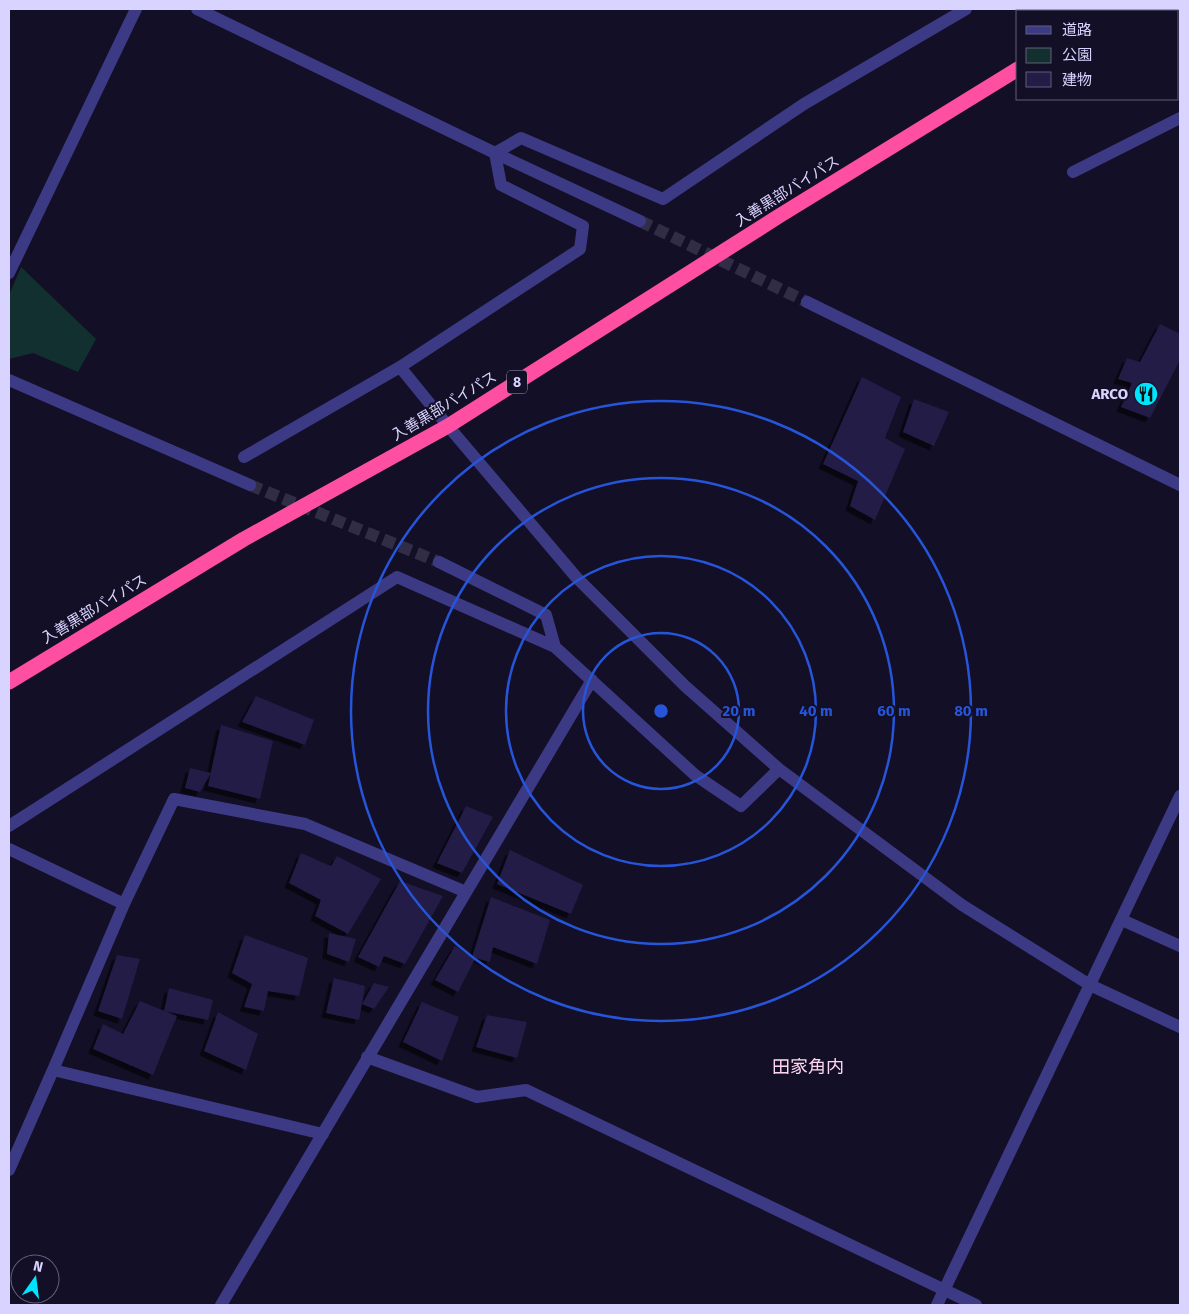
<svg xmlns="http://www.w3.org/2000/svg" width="1189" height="1314" font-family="'Fira Sans','Noto Sans JP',sans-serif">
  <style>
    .green { fill: #12302f }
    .building { fill: #241b47; filter: url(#shadow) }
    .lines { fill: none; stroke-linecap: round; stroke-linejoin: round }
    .minor-tunnel { stroke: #312d47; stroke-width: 12; stroke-dasharray: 12 6; stroke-linecap: butt }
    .minor { stroke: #3d3a85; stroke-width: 12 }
    .highway { stroke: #ff4fa3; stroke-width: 15 }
    .ring { fill: none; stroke: #2655da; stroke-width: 2.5 }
    .labels { text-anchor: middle; stroke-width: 4; stroke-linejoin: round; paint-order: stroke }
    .shield { fill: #130f26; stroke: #9e99be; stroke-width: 1 }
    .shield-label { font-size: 14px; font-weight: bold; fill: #d9d4ff }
    .street-label { font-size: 15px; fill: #d9d4ff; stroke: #130f26 }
    .poi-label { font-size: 15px; font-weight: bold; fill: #d9d4ff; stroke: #130f26; text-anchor: end }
    .quarter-label { font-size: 18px; fill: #ffd6f0; stroke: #130f26 }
    .centre { fill: #2655da; stroke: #130f26; stroke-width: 2.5 }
    .ring-label { font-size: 15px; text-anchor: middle; font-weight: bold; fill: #2655da; stroke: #130f26; stroke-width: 4; stroke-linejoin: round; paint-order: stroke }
  </style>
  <defs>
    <filter id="shadow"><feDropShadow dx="-4.5" dy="4.5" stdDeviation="0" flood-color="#0009"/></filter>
  </defs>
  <rect width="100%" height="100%" fill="#130f26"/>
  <!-- green -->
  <path class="green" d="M21 267 96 339 78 372 33 353 9 359V295Z"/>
  <!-- building -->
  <path class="building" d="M1160 324 1180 334V360L1150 418 1121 407 1132 383 1118 379 1127 358 1140 362Z
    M862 377 901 397 885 438 905 449 875 520 850 506 858 481 823 464Z
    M914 399 949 412 934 446 903 432Z
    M256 696 314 720 305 745 242 722Z
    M221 725 273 741 260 799 208 786Z
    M190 768 211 773 200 792 185 788Z
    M466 806 493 817 462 873 437 863Z
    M510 850 583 885 571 914 497 884Z
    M301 853 331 866 337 856 381 879 348 934 315 916 321 900 289 883Z
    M400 881 443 896 405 964 384 956 379 967 358 957Z
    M491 897 550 920 537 964 493 947 490 962 472 957Z
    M329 933 356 939 349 962 327 954Z
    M245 935 308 958 299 996 268 991 264 1011 244 1007 252 984 232 973Z
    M455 946 475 959 458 992 435 980Z
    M117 955 140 959 122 1019 98 1011Z
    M334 978 365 986 362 1004 374 983 389 987 374 1009 362 1004 359 1020 326 1013Z
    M169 988 213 1000 208 1020 164 1011Z
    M140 1001 177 1016 153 1075 93 1049 103 1024 123 1034Z
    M422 1002 459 1017 442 1061 403 1042Z
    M218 1012 258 1034 246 1070 204 1051Z
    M487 1015 527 1022 517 1058 476 1047Z"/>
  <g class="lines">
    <!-- minor-tunnel -->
    <path class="minor-tunnel" d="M1168 9 1173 11
      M640 221 807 302
      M250 485 439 562"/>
    <!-- minor -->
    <path class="minor" d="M197 9 495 153 640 221
      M495 153 501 185 583 226 580 249 400 367 448 426 576 577 685 686 779 769 962 905 1090 985 1180 1027
      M495 153 521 138 663 199 804 104 966 9
      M1073 172 1180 118
      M9 273 136 9
      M807 302 1180 485
      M9 380 250 485
      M244 457 400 367
      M439 562 546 615 555 647
      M9 826 397 577 555 647 695 775 741 806 779 769
      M9 849 124 904 53 1070 323 1134
      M124 904 174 799 305 824 466 892
      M1122 920 1180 946
      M367 1057 477 1097 526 1090 976 1305
      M9 1170 53 1070
      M221 1305 592 680
      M937 1305 1180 796"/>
    <!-- highway -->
    <path class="highway" d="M1111 11 1115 9
      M9 682 244 539 448 426 779 216 1018 69"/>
  </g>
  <!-- distance rings -->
  <g class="ring">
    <circle cx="661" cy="711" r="78"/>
    <circle cx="661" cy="711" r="155"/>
    <circle cx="661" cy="711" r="233"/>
    <circle cx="661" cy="711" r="310"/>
  </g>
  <!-- icons -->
  <defs>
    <g id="restaurant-disc" transform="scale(1.25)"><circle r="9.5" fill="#00e5ff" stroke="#130f26"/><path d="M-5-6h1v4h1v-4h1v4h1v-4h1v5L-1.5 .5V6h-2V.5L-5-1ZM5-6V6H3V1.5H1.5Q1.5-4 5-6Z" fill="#111"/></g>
  </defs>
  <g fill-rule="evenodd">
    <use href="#restaurant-disc" x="1146" y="394"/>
  </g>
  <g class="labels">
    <!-- shield labels -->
    <rect class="shield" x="507" y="370.5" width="20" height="23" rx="4"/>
    <g class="shield-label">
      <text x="517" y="387">8</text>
    </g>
    <!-- street labels -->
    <g class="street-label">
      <text transform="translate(787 191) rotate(-32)" y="5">入善黒部バイパス</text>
      <text transform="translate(444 406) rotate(-31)" y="5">入善黒部バイパス</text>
      <text transform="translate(94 609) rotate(-31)" y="5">入善黒部バイパス</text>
    </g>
    <!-- poi labels -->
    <g class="poi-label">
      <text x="1128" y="399">ARCO</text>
    </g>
    <!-- quarter labels -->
    <g class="quarter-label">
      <text x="808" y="1073">田家角内</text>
    </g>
  </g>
  <circle cx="661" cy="711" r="8" class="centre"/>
  <g class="ring-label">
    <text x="739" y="716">20 m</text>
    <text x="816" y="716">40 m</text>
    <text x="894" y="716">60 m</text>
    <text x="971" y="716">80 m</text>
  </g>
  <!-- border -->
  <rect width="1189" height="1314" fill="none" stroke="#d9d4ff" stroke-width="20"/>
  <!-- legend -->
  <rect x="1016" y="10" width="162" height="90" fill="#130f26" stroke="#625e7d"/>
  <rect x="1026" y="26" width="25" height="8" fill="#3d3a85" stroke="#625e7d"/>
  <text x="1062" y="35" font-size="15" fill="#d9d4ff">道路</text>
  <rect x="1026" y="48" width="25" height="15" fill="#12302f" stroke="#625e7d"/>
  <text x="1062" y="60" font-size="15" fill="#d9d4ff">公園</text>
  <rect x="1026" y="72" width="25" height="15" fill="#241b47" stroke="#625e7d"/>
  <text x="1062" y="85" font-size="15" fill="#d9d4ff">建物</text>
  <!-- north arrow -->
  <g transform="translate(35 1279) rotate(14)"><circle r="24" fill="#130f26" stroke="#625e7d"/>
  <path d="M0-4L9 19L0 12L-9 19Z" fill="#00e5ff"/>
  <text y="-8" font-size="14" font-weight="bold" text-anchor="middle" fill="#d9d4ff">N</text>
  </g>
</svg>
